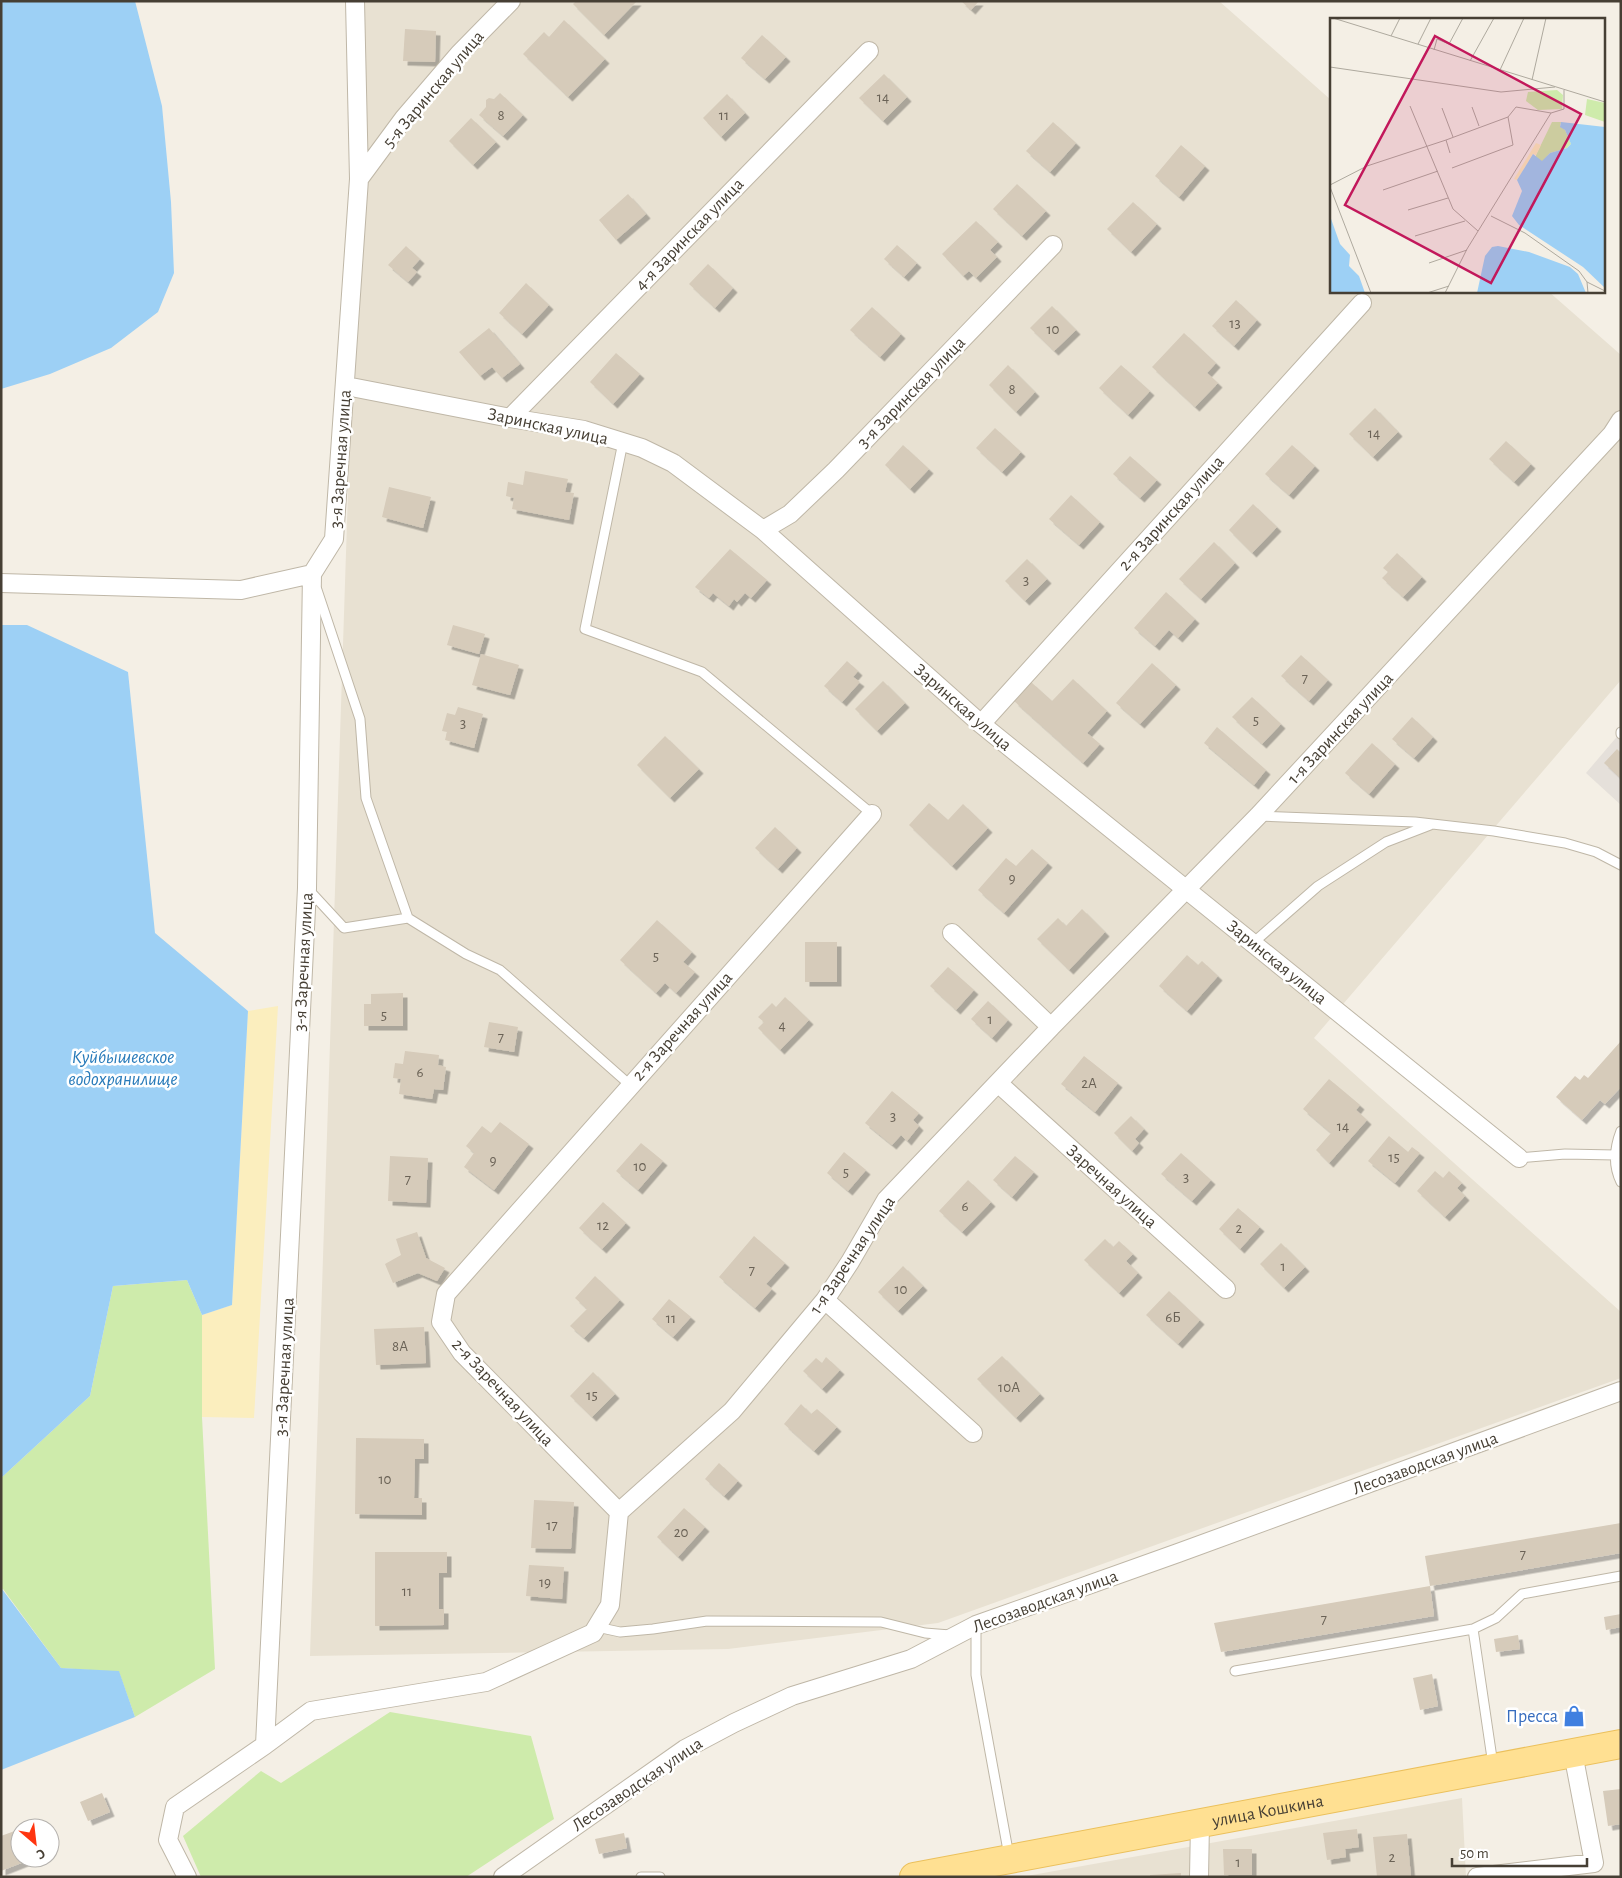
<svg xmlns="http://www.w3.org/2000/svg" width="1622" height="1878" font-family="'Alegreya Sans',sans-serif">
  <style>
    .residential { fill: #e8e1d2 }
    .industrial { fill: #e5e0da }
    .green { fill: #ceebab }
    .sand { fill: #fbeebe }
    .water { fill: #9dd0f5 }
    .building { fill: #d6cbba; filter: url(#shadow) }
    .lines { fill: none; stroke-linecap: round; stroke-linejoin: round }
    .lane-casing { stroke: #bfb7a7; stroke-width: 11 }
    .street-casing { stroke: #bfb7a7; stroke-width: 20 }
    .primary-casing { stroke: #ebc05c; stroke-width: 30 }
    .lane { stroke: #fff; stroke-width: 9 }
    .street { stroke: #fff; stroke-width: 18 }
    .primary { stroke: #ffe092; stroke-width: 28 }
    .labels { text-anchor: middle; stroke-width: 5; stroke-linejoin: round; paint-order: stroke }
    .number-label { font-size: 15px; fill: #6a6256 }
    .street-label { font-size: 18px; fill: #463f34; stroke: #fff }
    .shop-label { font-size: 18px; fill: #366cbe; stroke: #fff; text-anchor: end }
    .water-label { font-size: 19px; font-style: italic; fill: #277ab9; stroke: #fff }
    .inset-road { fill: none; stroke: #aea99e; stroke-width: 1 }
    .view { fill: #c2185b; fill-opacity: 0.15; stroke: #c2185b; stroke-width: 2.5 }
    .inset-edge { fill: none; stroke: #463f34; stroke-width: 2.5 }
  </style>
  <defs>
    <filter id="shadow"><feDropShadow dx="4.5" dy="4.5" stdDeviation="0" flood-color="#0004"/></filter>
  </defs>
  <rect width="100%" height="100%" fill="#f4efe5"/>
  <!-- residential -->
  <path class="residential" d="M364 1H1219L1331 100V291H1548L1621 355V680L1314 1038 1621 1312V1378L938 1623 728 1649 310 1656Z
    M1462 1798 1466 1877H1021Z"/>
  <!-- industrial -->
  <path class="industrial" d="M1621 732V805L1586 773Z"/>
  <!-- green -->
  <path class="green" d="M187 1280 202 1315V1417L215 1669 135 1717 119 1672 61 1668 3 1589 1 1590V1478L90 1396 113 1286Z
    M390 1712 531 1736 554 1819 466 1877H201L183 1836 261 1771 281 1783Z"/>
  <!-- sand -->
  <path class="sand" d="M278 1006 254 1418 202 1417V1315L232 1305 248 1011Z"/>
  <!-- water -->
  <path class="water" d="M1 1H135L162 106 171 202 174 273 158 312 111 348 50 374 1 389Z
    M1 625H27L128 672 155 933 248 1011 232 1305 202 1315 187 1280 113 1286 90 1396 1 1478Z
    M2 1589 61 1668 119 1671 135 1717 1 1770Z"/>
  <!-- building -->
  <path class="building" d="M576 1H637L604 35 573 4Z
    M961 1H979L971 10Z
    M564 20 605 59 568 97 523 54 544 32 549 37Z
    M405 29 436 31 435 62 403 61Z
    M762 35 786 57 765 79 741 58Z
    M884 74 907 97 883 121 859 98Z
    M500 93 523 115 503 136 479 115 486 107V100L489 98 494 99Z
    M727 94 745 113 721 137 703 118Z
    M471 118 496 142 473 165 449 141Z
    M1053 122 1076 143 1050 172 1026 151Z
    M1181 145 1205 166 1179 197 1155 176Z
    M1017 184 1046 211 1022 236 993 209Z
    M628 194 646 214 616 240 599 220Z
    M1133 202 1157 224 1131 252 1107 229Z
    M976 221 998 242 990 250 997 257 976 278 969 271 963 276 942 254Z
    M897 245 917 263 904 277 884 259Z
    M406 246 420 259 412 268 417 272 408 282 388 265Z
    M708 264 733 288 715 308 689 284Z
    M526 283 549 305 522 334 499 313Z
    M1236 300 1257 320 1234 346 1212 326Z
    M1052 306 1076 330 1054 351 1030 328Z
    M872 307 901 334 880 357 850 330Z
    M489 328 520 364 502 378 492 367 480 376 459 352Z
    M1184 333 1216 363 1207 373 1218 383 1195 407 1152 367Z
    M616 353 640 374 613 404 590 382Z
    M1008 365 1035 392 1016 412 989 385Z
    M1121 365 1150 391 1128 415 1099 388Z
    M1375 408 1398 432 1373 457 1349 434Z
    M995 428 1021 452 1002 472 976 448Z
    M1506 441 1531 464 1514 482 1489 459Z
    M903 445 929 469 910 489 885 465Z
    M1292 445 1315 466 1289 495 1265 474Z
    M1130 456 1157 480 1140 498 1113 474Z
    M525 471 568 479 565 492 574 493 569 520 512 509 514 498 506 496 508 482 523 485Z
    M389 487 431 497 423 528 382 517Z
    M1071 495 1100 522 1079 545 1049 519Z
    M1253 504 1277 527 1252 553 1229 530Z
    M1214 542 1235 563 1201 599 1179 579Z
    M730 549 767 580 751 598 745 593 737 602 734 599 729 606 713 593 709 598 695 587Z
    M1397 553 1422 577 1403 597 1382 578 1388 572 1383 568Z
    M1027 559 1047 579 1025 601 1005 581Z
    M1166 592 1195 619 1178 638 1169 630 1155 646 1134 628Z
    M453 625 485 634 479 654 447 645Z
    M481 654 519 665 510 695 472 685Z
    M1301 655 1328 680 1309 701 1281 676Z
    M847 661 858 671 853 677 860 682 842 702 824 686Z
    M1152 663 1176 685 1140 724 1116 703Z
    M1073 679 1107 711 1087 733 1100 744 1083 763 1014 701 1031 682 1052 701Z
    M883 681 905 703 877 731 855 709Z
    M1252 697 1281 724 1262 744 1232 717Z
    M458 707 483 714 474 748 445 740 447 732 442 731 447 713 455 715Z
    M1412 717 1433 737 1414 758 1392 739Z
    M1217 727 1266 770 1254 785 1204 743Z
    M665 736 699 769 670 798 637 765Z
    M1372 743 1395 764 1369 794 1345 773Z
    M1617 749 1621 753V779L1604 763Z
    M929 803 948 820 963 804 988 828 952 866 909 825Z
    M775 827 797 848 778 869 755 848Z
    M1032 849 1048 863 1004 913 978 890 1006 858 1016 866Z
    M1082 909 1105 932 1069 970 1037 939 1058 918 1066 926Z
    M657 920 692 952 683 962 695 972 676 993 665 983 656 993 620 960Z
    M805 942H837V982H805Z
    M1187 955 1198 965 1202 961 1218 976 1187 1011 1159 986Z
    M948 967 974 990 956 1010 930 986Z
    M403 993V1026H364V1004H371V994Z
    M785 997 809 1020 780 1050 758 1028 764 1022 758 1017 772 1003 776 1007Z
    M988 1001 1008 1020 992 1038 971 1019Z
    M489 1022 518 1027 514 1052 484 1047Z
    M1621 1041V1087L1605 1104 1600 1100 1582 1120 1556 1097 1575 1076 1580 1080 1584 1075 1588 1078Z
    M405 1051 439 1055 438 1065 446 1067 443 1090 434 1089 432 1099 399 1094 401 1079 393 1078 395 1063 403 1064Z
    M1084 1056 1118 1083 1095 1112 1061 1084Z
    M1329 1079 1360 1105 1356 1110 1367 1120 1329 1163 1316 1150 1331 1133 1303 1109Z
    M892 1091 919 1113 913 1120 919 1126 907 1141 901 1135 892 1145 865 1123Z
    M1131 1116 1144 1129 1135 1139 1139 1143 1132 1151 1114 1133Z
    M500 1122 529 1144 494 1190 464 1167 474 1153 466 1146 482 1126 491 1133Z
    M1389 1136 1408 1152 1412 1147 1420 1153 1395 1183 1368 1161Z
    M641 1143 663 1161 638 1190 616 1171Z
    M844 1152 866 1170 848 1191 827 1173Z
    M1181 1153 1211 1180 1192 1201 1161 1174Z
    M390 1156 428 1158 426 1203 388 1201Z
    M1015 1156 1034 1172 1012 1197 993 1180Z
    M1435 1171 1443 1178 1449 1171 1462 1183 1457 1188 1465 1196 1445 1217 1417 1191Z
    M968 1180 991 1202 962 1232 939 1211Z
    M603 1202 626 1223 602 1249 579 1228Z
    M1238 1208 1260 1227 1240 1249 1219 1229Z
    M417 1232 426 1258 445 1268 437 1281 418 1273 393 1283 385 1264 401 1255 396 1239Z
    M754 1236 785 1263 766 1284 772 1289 755 1308 719 1277Z
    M1105 1239 1113 1247 1119 1241 1133 1254 1126 1261 1138 1273 1119 1293 1084 1260Z
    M1281 1243 1305 1267 1284 1288 1260 1264Z
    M903 1266 923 1286 898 1311 878 1292Z
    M595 1276 620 1300 584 1338 570 1326 587 1309 575 1298Z
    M1169 1291 1200 1320 1178 1344 1146 1315Z
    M669 1299 691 1317 673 1337 652 1319Z
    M424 1327 426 1363 376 1365 374 1329Z
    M1002 1356 1040 1394 1016 1418 977 1379Z
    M826 1357 840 1370 822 1389 803 1371 816 1358 822 1363Z
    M593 1372 615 1394 592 1417 570 1396Z
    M801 1404 811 1414 817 1409 837 1427 814 1451 784 1424Z
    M356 1438 424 1439V1459H415L414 1498H422V1515L355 1514Z
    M719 1463 738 1481 724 1496 705 1479Z
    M534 1500 574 1502 571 1549 531 1548Z
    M684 1508 705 1527 678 1557 657 1537Z
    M1621 1523V1553L1430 1586 1425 1556Z
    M375 1552H447V1573H439V1609H444V1625L375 1626Z
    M529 1565 564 1567 562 1599 526 1596Z
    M1430 1586 1434 1616 1221 1652 1214 1623Z
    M1621 1614V1627L1606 1630 1604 1617Z
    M1518 1635 1520 1649 1496 1652 1494 1639Z
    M1432 1674 1438 1706 1420 1710 1413 1678Z
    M1621 1789V1824L1608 1826 1603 1791Z
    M102 1793 110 1812 88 1821 80 1802Z
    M20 1829V1858H34L1 1871V1836Z
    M1357 1829 1359 1847 1345 1849 1346 1857 1327 1860 1323 1833Z
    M624 1833 627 1848 599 1854 595 1839Z
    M1407 1834 1411 1877H1377L1373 1837Z
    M1223 1849H1252V1875H1224Z
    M1181 1873V1877H1150V1875Z"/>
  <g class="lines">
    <!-- lane casing -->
    <g class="lane-casing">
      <path id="lane" d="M623 442 585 629 702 672 872 814
        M317 590 360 719 366 798 408 918
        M1621 732V734
        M1259 816 1415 822 1494 831 1565 843 1596 852 1621 865
        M308 889 344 928 408 918 466 954 500 970 630 1085
        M1253 943 1318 886 1386 842 1430 825
        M1621 1131C1614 1149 1613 1166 1621 1182
        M1519 1158 1565 1154 1615 1155
        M976 1625V1675L1009 1856
        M597 1627 620 1632 653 1629 707 1621 881 1622 925 1633 950 1635
        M1235 1671 1473 1629
        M1493 1765 1473 1629 1496 1618 1522 1594 1621 1576
        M641 1877H660"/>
    </g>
    <!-- street casing -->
    <g class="street-casing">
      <path id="street" d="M359 179 404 118 459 54 511 1
        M346 386 510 418 584 430 642 448 673 463 763 530 981 724 1519 1158
        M510 418 869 51
        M763 530 790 514 836 470 1053 245
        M1 583 241 590 312 574
        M981 724 1362 303
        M1051 1027 1258 816 1612 434 1621 420
        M998 1083 1226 1289
        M825 1300 973 1433
        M619 1512 732 1411 825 1300 850 1262 886 1200 1051 1027 952 933
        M265 1745 311 1711 486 1682 593 1633 610 1605 619 1512 462 1353 441 1322 446 1294 872 814
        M187 1877 168 1840 175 1807 265 1745 307 888 312 574 334 539 359 179 355 1
        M503 1877 685 1749 734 1723 792 1696 911 1659 976 1625 1178 1553 1621 1391
        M1199 1877 1200 1823
        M1477 1877 1594 1863 1573 1753"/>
    </g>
    <!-- primary casing -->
    <g class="primary-casing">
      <g id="primary">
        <path id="s1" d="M914 1877 1621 1744"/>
      </g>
    </g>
    <!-- lane -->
    <use href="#lane" class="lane"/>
    <!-- street -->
    <use href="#street" class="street"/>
    <!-- primary -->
    <use href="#primary" class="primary"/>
  </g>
  <!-- icons -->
  <defs>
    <g id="shop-bare" transform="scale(1.725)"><path d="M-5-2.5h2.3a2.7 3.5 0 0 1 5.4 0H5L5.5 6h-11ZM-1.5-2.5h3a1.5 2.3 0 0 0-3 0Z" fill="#3f7fe0" stroke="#fff" stroke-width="2.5" paint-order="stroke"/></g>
  </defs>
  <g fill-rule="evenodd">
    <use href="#shop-bare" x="1574" y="1716"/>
  </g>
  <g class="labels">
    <!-- number labels -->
    <g class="number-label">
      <text x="883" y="102">14</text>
      <text x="501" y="120">8</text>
      <text x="724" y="120">11</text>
      <text x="1235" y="328">13</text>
      <text x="1053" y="334">10</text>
      <text x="1012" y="394">8</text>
      <text x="1374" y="438">14</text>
      <text x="1026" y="585">3</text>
      <text x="1305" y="683">7</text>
      <text x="1256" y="725">5</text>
      <text x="463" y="728">3</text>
      <text x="1012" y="883">9</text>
      <text x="656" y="961">5</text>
      <text x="384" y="1020">5</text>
      <text x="990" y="1024">1</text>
      <text x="782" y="1030">4</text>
      <text x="501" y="1042">7</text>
      <text x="420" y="1077">6</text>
      <text x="1089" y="1088">2А</text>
      <text x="893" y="1121">3</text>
      <text x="1343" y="1131">14</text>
      <text x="1394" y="1162">15</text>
      <text x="493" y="1165">9</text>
      <text x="640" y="1171">10</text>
      <text x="846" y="1177">5</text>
      <text x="1186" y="1182">3</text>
      <text x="408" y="1184">7</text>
      <text x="965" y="1211">6</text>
      <text x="603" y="1230">12</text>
      <text x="1239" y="1233">2</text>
      <text x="1283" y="1271">1</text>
      <text x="752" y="1275">7</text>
      <text x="901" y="1294">10</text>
      <text x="1173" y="1322">6Б</text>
      <text x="671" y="1323">11</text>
      <text x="400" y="1351">8А</text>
      <text x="1009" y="1392">10А</text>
      <text x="592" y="1400">15</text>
      <text x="385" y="1484">10</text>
      <text x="552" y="1530">17</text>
      <text x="681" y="1537">20</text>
      <text x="1523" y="1559">7</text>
      <text x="545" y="1587">19</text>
      <text x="407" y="1596">11</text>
      <text x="1324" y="1624">7</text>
      <text x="1392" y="1862">2</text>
      <text x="1238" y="1867">1</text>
    </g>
    <!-- street labels -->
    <g class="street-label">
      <text transform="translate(433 89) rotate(-50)" y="6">5-я Заринская улица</text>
      <text transform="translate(689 234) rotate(-46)" y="6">4-я Заринская улица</text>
      <text transform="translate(911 392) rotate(-46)" y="6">3-я Заринская улица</text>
      <text transform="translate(548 426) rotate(12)" y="6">Заринская улица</text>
      <text transform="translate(340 459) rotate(-86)" y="6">3-я Заречная улица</text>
      <text transform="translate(1171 513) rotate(-48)" y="6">2-я Заринская улица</text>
      <text transform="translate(963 707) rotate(41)" y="6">Заринская улица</text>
      <text transform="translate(1340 728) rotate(-47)" y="6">1-я Заринская улица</text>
      <text transform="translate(303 962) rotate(-87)" y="6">3-я Заречная улица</text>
      <text transform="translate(1277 962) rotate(39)" y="6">Заринская улица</text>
      <text transform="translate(682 1026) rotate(-48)" y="6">2-я Заречная улица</text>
      <text transform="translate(1112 1186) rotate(42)" y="6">Заречная улица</text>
      <text transform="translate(852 1255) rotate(-56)" y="6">1-я Заречная улица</text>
      <text transform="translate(284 1367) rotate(-87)" y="6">3-я Заречная улица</text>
      <text transform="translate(503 1392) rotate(47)" y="6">2-я Заречная улица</text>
      <text transform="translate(1425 1463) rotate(-20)" y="6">Лесозаводская улица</text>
      <text transform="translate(1045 1601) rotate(-20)" y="6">Лесозаводская улица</text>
      <text transform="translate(637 1784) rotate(-34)" y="6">Лесозаводская улица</text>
      <text dy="6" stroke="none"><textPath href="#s1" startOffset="360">улица Кошкина</textPath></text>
    </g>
    <!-- shop labels -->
    <g class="shop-label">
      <text x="1558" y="1722">Пресса</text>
    </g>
    <!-- water labels -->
    <g class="water-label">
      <text x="123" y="1063">Куйбышевское<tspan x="123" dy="22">водохранилище</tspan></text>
    </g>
  </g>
  <!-- overview -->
  <g transform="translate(1330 18)">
    <rect width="275" height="275" fill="#f4efe5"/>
    <path d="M227 72 233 77 232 91 208 92 196 83 198 74ZM257 81 275 85V104L255 97ZM222 104H231L230 108 235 112 241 126 237 130 220 135 212 144 206 141V137Z" fill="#ceebab"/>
    <path d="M206 125 211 127 206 137 203 136 187 162 184 161Z" fill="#fbeebe"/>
    <path d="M231 104 275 109V270L253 249 189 207 182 198 192 173 187 162 203 136 212 143 220 135 237 130 241 126 235 112 230 109ZM0 198 10 226 20 237 19 248 29 258 35 275H0ZM168 228 199 234 240 249 248 256 256 275H147L155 238 162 229Z" fill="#9dd0f5"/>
    <path class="inset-road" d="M3 0 275 84M61 18 70 0M88 26 101 0M104 32 107 21 119 26 133 0M140 43 164 0M0 49 171 74 225 69M170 52 194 0M202 62 216 0M80 88 123 191 148 213M142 89 149 108M112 90 123 119M120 135 116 122 178 99M122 150 183 127 178 99 186 89 221 95M0 167 37 148 116 122M0 169 41 275M53 172 108 153M78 192 118 180M161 198 195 215 249 253 257 264 258 275M85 218 135 203M99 245 137 232M257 264 275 273M97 275 119 268M115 275 137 231 221 95 234 91V72"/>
    <path class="view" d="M105 18 251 96 161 265 15 187Z"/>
    <rect width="275" height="275" class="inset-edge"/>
  </g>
  <!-- border -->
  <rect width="1622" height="1878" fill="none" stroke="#463f34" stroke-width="5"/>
  <!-- north arrow -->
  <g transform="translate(35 1843) rotate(152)"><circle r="24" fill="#ffffff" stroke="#b5b2ae"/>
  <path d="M0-4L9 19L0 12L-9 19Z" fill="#ff3510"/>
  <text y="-8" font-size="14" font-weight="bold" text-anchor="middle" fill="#463f34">С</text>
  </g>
  <!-- scale -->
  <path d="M1452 1858v8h135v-8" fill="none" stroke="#463f34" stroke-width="2.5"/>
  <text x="1460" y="1858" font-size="15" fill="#463f34" stroke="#ffffff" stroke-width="4" paint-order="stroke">50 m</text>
</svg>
